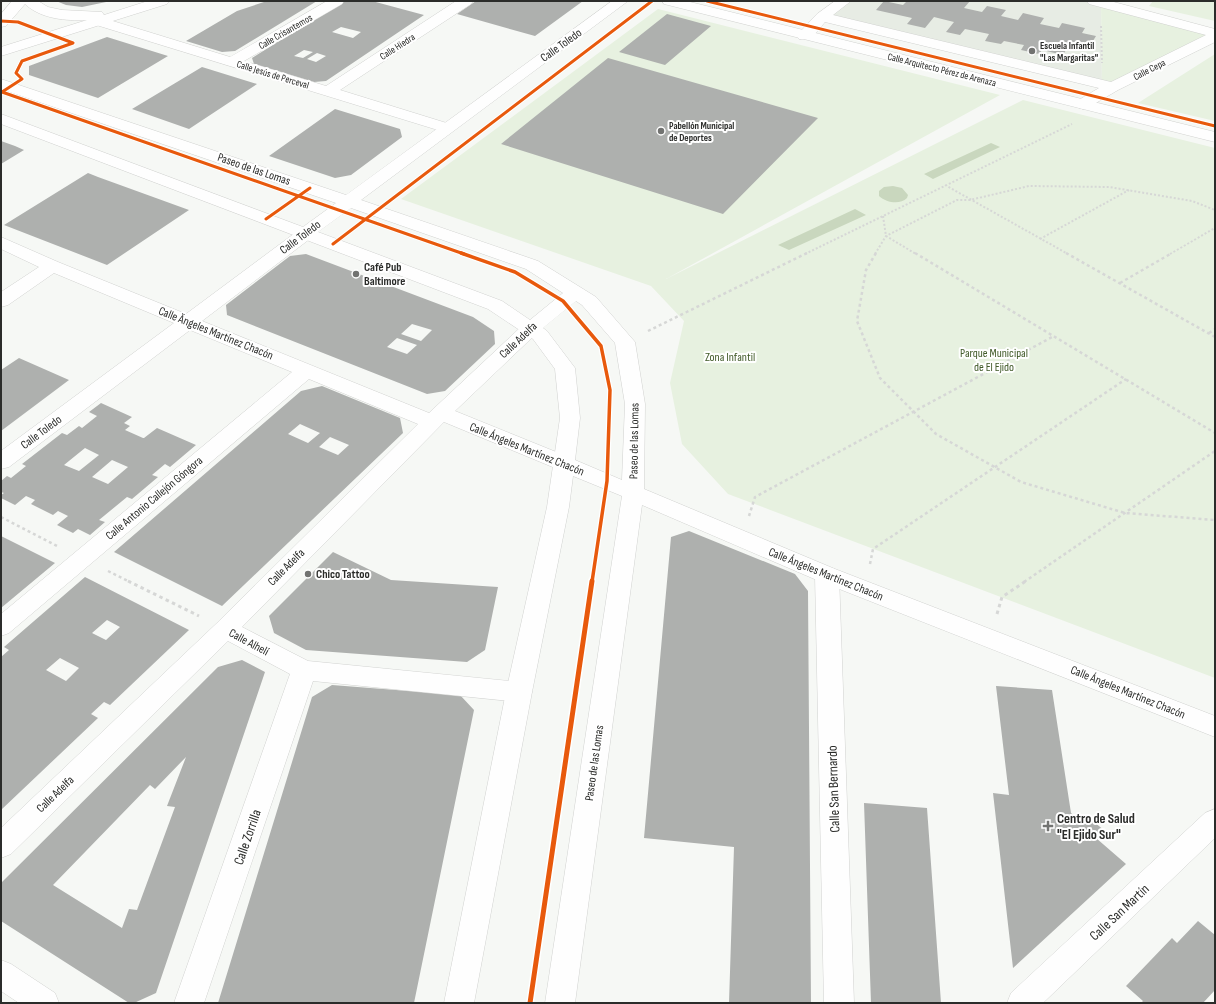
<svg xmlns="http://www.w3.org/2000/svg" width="1216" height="1004" font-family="'Sofia Sans Condensed',sans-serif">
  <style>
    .built { fill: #e7ece4 }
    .green { fill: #e7f1e0 }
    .water { fill: #c9d7be }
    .building { fill: #aeb0ae; fill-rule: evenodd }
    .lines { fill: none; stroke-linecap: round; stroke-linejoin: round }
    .street-casing { stroke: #d1d2d0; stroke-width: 1 }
    .secondary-casing { stroke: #d1d2d0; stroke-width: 1 }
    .path-far2 { stroke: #d6d7d6; stroke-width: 2; stroke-dasharray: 2 2; stroke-linecap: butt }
    .path-far1 { stroke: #d6d7d6; stroke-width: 2.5; stroke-dasharray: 3 3; stroke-linecap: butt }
    .path { stroke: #d6d7d6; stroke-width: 3; stroke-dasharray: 3.5 3.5; stroke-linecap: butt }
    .street { fill: #fefefe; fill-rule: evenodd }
    .secondary { fill: #fefefe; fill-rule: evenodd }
    .cycleway-far2-casing { stroke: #fff; stroke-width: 5 }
    .cycleway-far1-casing { stroke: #fff; stroke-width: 6 }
    .cycleway-casing { stroke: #fff; stroke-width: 8 }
    .cycleway-far2 { stroke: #e8590c; stroke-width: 3 }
    .cycleway-far1 { stroke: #e8590c; stroke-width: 3.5 }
    .cycleway { stroke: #e8590c; stroke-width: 5 }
    .poi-dot { fill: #727371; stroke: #fff; stroke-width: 1.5 }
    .labels { text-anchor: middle; stroke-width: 4; stroke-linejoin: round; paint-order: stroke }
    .far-street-label { font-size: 10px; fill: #2b2c2a; stroke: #fff }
    .far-poi-label { font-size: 10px; font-weight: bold; fill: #2b2c2a; stroke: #fff; text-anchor: start }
    .street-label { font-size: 12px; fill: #2b2c2a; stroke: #fff }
    .poi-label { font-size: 12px; font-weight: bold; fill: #2b2c2a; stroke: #fff; text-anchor: start }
    .park-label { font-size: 12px; fill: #415a29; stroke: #fff }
    .near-street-label { font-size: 14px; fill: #2b2c2a; stroke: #fff }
    .near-poi-label { font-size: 14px; font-weight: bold; fill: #2b2c2a; stroke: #fff; text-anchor: start }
  </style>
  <rect width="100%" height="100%" fill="#f6f8f5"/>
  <!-- built -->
  <path class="built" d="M844 1H1094L1101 3 1102 85 822 17Z"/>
  <!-- green -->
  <path class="green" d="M1153 1H1215V21L1149 6Z
    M1101 3 1215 33 1113 87 1102 85Z
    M658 9 1000 95 666 279 1023 100 1215 148V678L728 494 682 444 670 383 684 321 651 286 401 199Z
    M1215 54V121L1138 103Z"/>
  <!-- water -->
  <path class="water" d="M991 143 1000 147 933 179 924 174Z
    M893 186 902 188 908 195 907 198C900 205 887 203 879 196V191L884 187Z
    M855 209 866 215 789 250 778 245Z"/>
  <!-- building -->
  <path class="building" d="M56 1H111L82 7 66 5Z
    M267 1H317L235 51 222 52 186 41 237 11Z
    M343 1H372L424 15 326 81 314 82 254 64 252 58ZM341 27 361 32 353 38 332 32ZM304 50 313 52 303 58 294 56ZM317 53 326 56 316 62 307 59Z
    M476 1H583L535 36 457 14Z
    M884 1 903 5 907 1H970L964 8 982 12 987 6 1006 10 1001 16 1018 20 1023 13 1044 18 1040 24 1059 28 1062 23 1085 28 1082 33 1096 36 1088 49 1069 45 1063 55 1042 50 1039 54 1021 50 1024 45 1004 41 1001 44 985 41 989 34 965 29 960 35 946 32 954 22 934 17 925 28 907 24 912 18 876 10Z
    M667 14 711 26 665 65 619 52Z
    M107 37 168 56 98 98 29 75V66Z
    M608 58 818 118 723 214 501 144Z
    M202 67 257 84 189 129 132 109Z
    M335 109 400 129 402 137 351 175 335 178 269 156Z
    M1 141 15 146 24 150 1 164Z
    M88 173 98 177 189 210 107 265 4 225Z
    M306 254 473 317 494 331 495 344 445 391 427 394 227 315 226 305 290 256ZM412 324 432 330 421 341 401 334ZM397 338 417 345 407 354 387 347Z
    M19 358 69 380 1 431V370Z
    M322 386 400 418 403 433 222 606 114 552 301 391ZM300 424 320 433 308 443 288 434ZM330 437 349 445 338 455 319 447Z
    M101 403 132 417 124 423 130 426 125 430 143 438H144L157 428 196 445 170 467 165 464 152 475 158 477 132 499 127 497 99 520 105 522 90 535 78 529 73 533 57 525 68 516 58 511 53 515 31 504 35 500 26 496 15 505 1 498V495L4 493 1 492V481L7 476 11 478 26 466 22 464 62 433 67 435 79 426 82 428 97 416 89 412ZM85 448 99 455 79 471 64 465ZM112 460 128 467 108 484 92 477Z
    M689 531 795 574 808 591 811 1003H729L734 847 644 838 671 537Z
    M1 536 55 563 1 608Z
    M333 552 391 580 498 587 485 650 467 662 306 650 274 633 269 616Z
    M85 577 189 630 110 705 104 702 91 714 98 718 1 810V657L9 650 4 647ZM107 620 120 627 106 640 92 633ZM60 658 79 668 66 681 46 670Z
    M242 660 265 672 156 993 134 1003H129L1 921V883L218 667ZM186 757 167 806 175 807 137 910 129 909 122 928 53 885 150 785 155 789Z
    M332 685 460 695 474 710 414 1003H218L312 697Z
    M996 686 1052 690 1071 813 1081 822 1088 817 1105 831 1096 838 1126 864 1013 968 993 793 1009 795Z
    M864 803 927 808 941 1003H871Z
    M1198 921 1215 935V990L1203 1003H1141L1143 1001 1126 986 1172 938 1177 943Z"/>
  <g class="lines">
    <!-- street casing -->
    <g class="street-casing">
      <path id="street" d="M327 1H344L342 4 244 61 326 86 456 1H473L471 4 340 90 453 125 455 128 453 131 447 133 441 131 93 24 91 21 93 18 98 17 103 18 230 57Z
        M835 1H851L833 15 1111 82 1206 35 1089 4 1087 1H1110L1215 29V42L1118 90 1089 107 1083 109 1077 107 1075 104 1077 101 1099 88 825 22C818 30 811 42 799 39L797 36 799 33 817 14Z
        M305 229 311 230 314 234 311 238 202 321 429 413 523 325 530 323 537 325 540 329 537 333 455 411 571 458 574 463 571 468 563 470 555 468 444 422 242 627 308 661 519 682 528 685 532 692 528 699 519 702 313 681 204 1003H174L290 674 228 641 11 854 1 858V828L217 623 418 424 309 379 9 633 1 636V614L292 372 190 330 9 467 1 469V451L174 323 54 273 8 305 1 307V292L39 267 1 249V237L58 262 186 314 299 230Z
        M827 567 835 569 839 575 854 1003H824L815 575 819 569Z"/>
    </g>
    <!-- secondary casing -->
    <g class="secondary-casing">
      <path id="secondary" d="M12 1H38L48 7 62 10 102 12 104 15 148 1H169L167 4 1 56V47L87 20C66 21 41 19 25 4L6 26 1 27V14Z
        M612 1H628L361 200 538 261 596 297 635 342 645 404 644 489 835 569 1215 716V737L819 581 642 505 575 1003H545L622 496 573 476 569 507 532 692 474 1003H444L506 692 547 507 560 418 555 369 533 339 488 309 1 124V114L303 227 336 203 1 89V79L346 195ZM351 208 526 269 563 293 530 320 502 301 318 232ZM576 301 582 305 615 343 625 404 622 480 575 460 580 418 575 368 547 331 543 328Z
        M662 1H686L1215 132V142L664 4Z
        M1215 809V838L1043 1003H1007L1011 993 1205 813Z
        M1 960 11 964 55 993 59 1003H19L1 991Z"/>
    </g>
    <!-- path-far2 -->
    <path class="path-far2" d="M1101 26 1102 63
      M945 185 1068 254
      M883 216 886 236 916 254
      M1040 239 1129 190
      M805 254 1072 124
      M875 254 886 236 957 200H970L1029 186 1109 187 1192 201 1215 210
      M1170 254 1215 228"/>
    <!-- path-far1 -->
    <path class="path-far1" d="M876 253 866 270 857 321 880 378 936 434 1021 482 1125 513 1215 520
      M915 253 1215 433
      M1066 253 1215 337
      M1120 283 1172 253
      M648 331 807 253
      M1209 333 1215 329
      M749 516 755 497 1054 336
      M1 517 57 546
      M870 564 873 549 1126 379
      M108 571 130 582
      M1024 582 1215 451"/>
    <!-- path -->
    <path class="path" d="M128 581 199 616
      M997 614 1002 597 1026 581"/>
    <!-- street -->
    <use href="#street" class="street"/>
    <!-- secondary -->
    <use href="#secondary" class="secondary"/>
    <!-- cycleway-far2 casing -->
    <g class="cycleway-far2-casing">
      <path id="cycleway-far2" d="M707 1 1215 126
        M1 21 18 22 73 43 22 61 16 73 22 79 2 92 464 254
        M266 219 310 188
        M333 244 652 1"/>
    </g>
    <!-- cycleway-far1 casing -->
    <g class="cycleway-far1-casing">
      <path id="cycleway-far1" d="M461 253 515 272 563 301 601 346 610 390 607 481 592 582"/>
    </g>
    <!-- cycleway casing -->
    <g class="cycleway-casing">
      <path id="cycleway" d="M530 1003 592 581"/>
    </g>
    <!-- cycleway-far2 -->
    <use href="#cycleway-far2" class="cycleway-far2"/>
    <!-- cycleway-far1 -->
    <use href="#cycleway-far1" class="cycleway-far1"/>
    <!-- cycleway -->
    <use href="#cycleway" class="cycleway"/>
  </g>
  <!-- markers -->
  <g class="poi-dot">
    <circle cx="1032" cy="51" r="4"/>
    <circle cx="661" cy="131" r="4"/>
    <circle cx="356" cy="274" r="4"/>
    <circle cx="308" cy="574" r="4"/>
    <path d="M1046 820h4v4h4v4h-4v4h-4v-4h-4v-4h4z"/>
  </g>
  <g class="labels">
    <!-- far-street labels -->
    <g class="far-street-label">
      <text transform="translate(285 31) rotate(-30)" y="4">Calle Crisantemos</text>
      <text transform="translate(397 46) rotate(-33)" y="4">Calle Hiedra</text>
      <text transform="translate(942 69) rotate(14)" y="4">Calle Arquitecto Pérez de Arenaza</text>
      <text transform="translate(1149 69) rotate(-27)" y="4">Calle Cepa</text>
      <text transform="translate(273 74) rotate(17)" y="4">Calle Jesús de Perceval</text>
    </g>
    <!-- far-poi labels -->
    <g class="far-poi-label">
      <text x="1040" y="49">Escuela Infantil<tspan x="1040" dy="12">"Las Margaritas"</tspan></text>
      <text x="669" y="129">Pabellón Municipal<tspan x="669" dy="12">de Deportes</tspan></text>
    </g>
    <!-- street labels -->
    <g class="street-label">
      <text transform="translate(561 45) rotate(-36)" y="4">Calle Toledo</text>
      <text transform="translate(254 169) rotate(19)" y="4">Paseo de las Lomas</text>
      <text transform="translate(300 237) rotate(-37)" y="4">Calle Toledo</text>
      <text transform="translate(216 333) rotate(22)" y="4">Calle Ängeles Martínez Chacón</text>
      <text transform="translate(518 340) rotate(-43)" y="4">Calle Adelfa</text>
      <text transform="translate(41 432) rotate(-37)" y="4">Calle Toledo</text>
      <text transform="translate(634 441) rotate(-89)" y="4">Paseo de las Lomas</text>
      <text transform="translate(527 449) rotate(22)" y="4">Calle Ángeles Martínez Chacón</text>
      <text transform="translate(154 498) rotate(-40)" y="4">Calle Antonio Callejón Góngora</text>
      <text transform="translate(286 567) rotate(-45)" y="4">Calle Adelfa</text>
      <text transform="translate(826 574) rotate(22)" y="4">Calle Ángeles Martínez Chacón</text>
      <text transform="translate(249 642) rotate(28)" y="4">Calle Alhelí</text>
      <text transform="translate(1128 692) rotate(22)" y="4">Calle Ángeles Martínez Chacón</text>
      <text transform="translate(594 763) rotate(-82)" y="4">Paseo de las Lomas</text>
      <text transform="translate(55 794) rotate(-44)" y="4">Calle Adelfa</text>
    </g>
    <!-- poi labels -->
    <g class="poi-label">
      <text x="364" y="271">Café Pub<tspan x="364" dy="14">Baltimore</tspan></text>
      <text x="316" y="578">Chico Tattoo</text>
    </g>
    <!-- park labels -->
    <g class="park-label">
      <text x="994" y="357">Parque Municipal<tspan x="994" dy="14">de El Ejido</tspan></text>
      <text x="730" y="361">Zona Infantil</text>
    </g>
    <!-- near-street labels -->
    <g class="near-street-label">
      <text transform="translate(833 789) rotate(-92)" y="5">Calle San Bernardo</text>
      <text transform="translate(247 837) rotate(-71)" y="5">Calle Zorrilla</text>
      <text transform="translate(1119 912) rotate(-43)" y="5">Calle San Martín</text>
    </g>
    <!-- near-poi labels -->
    <g class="near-poi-label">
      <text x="1057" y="823">Centro de Salud<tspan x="1057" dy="16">"El Ejido Sur"</tspan></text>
    </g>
  </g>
  <!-- border -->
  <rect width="1216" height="1004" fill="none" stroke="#2b2c2a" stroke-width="4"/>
</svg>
